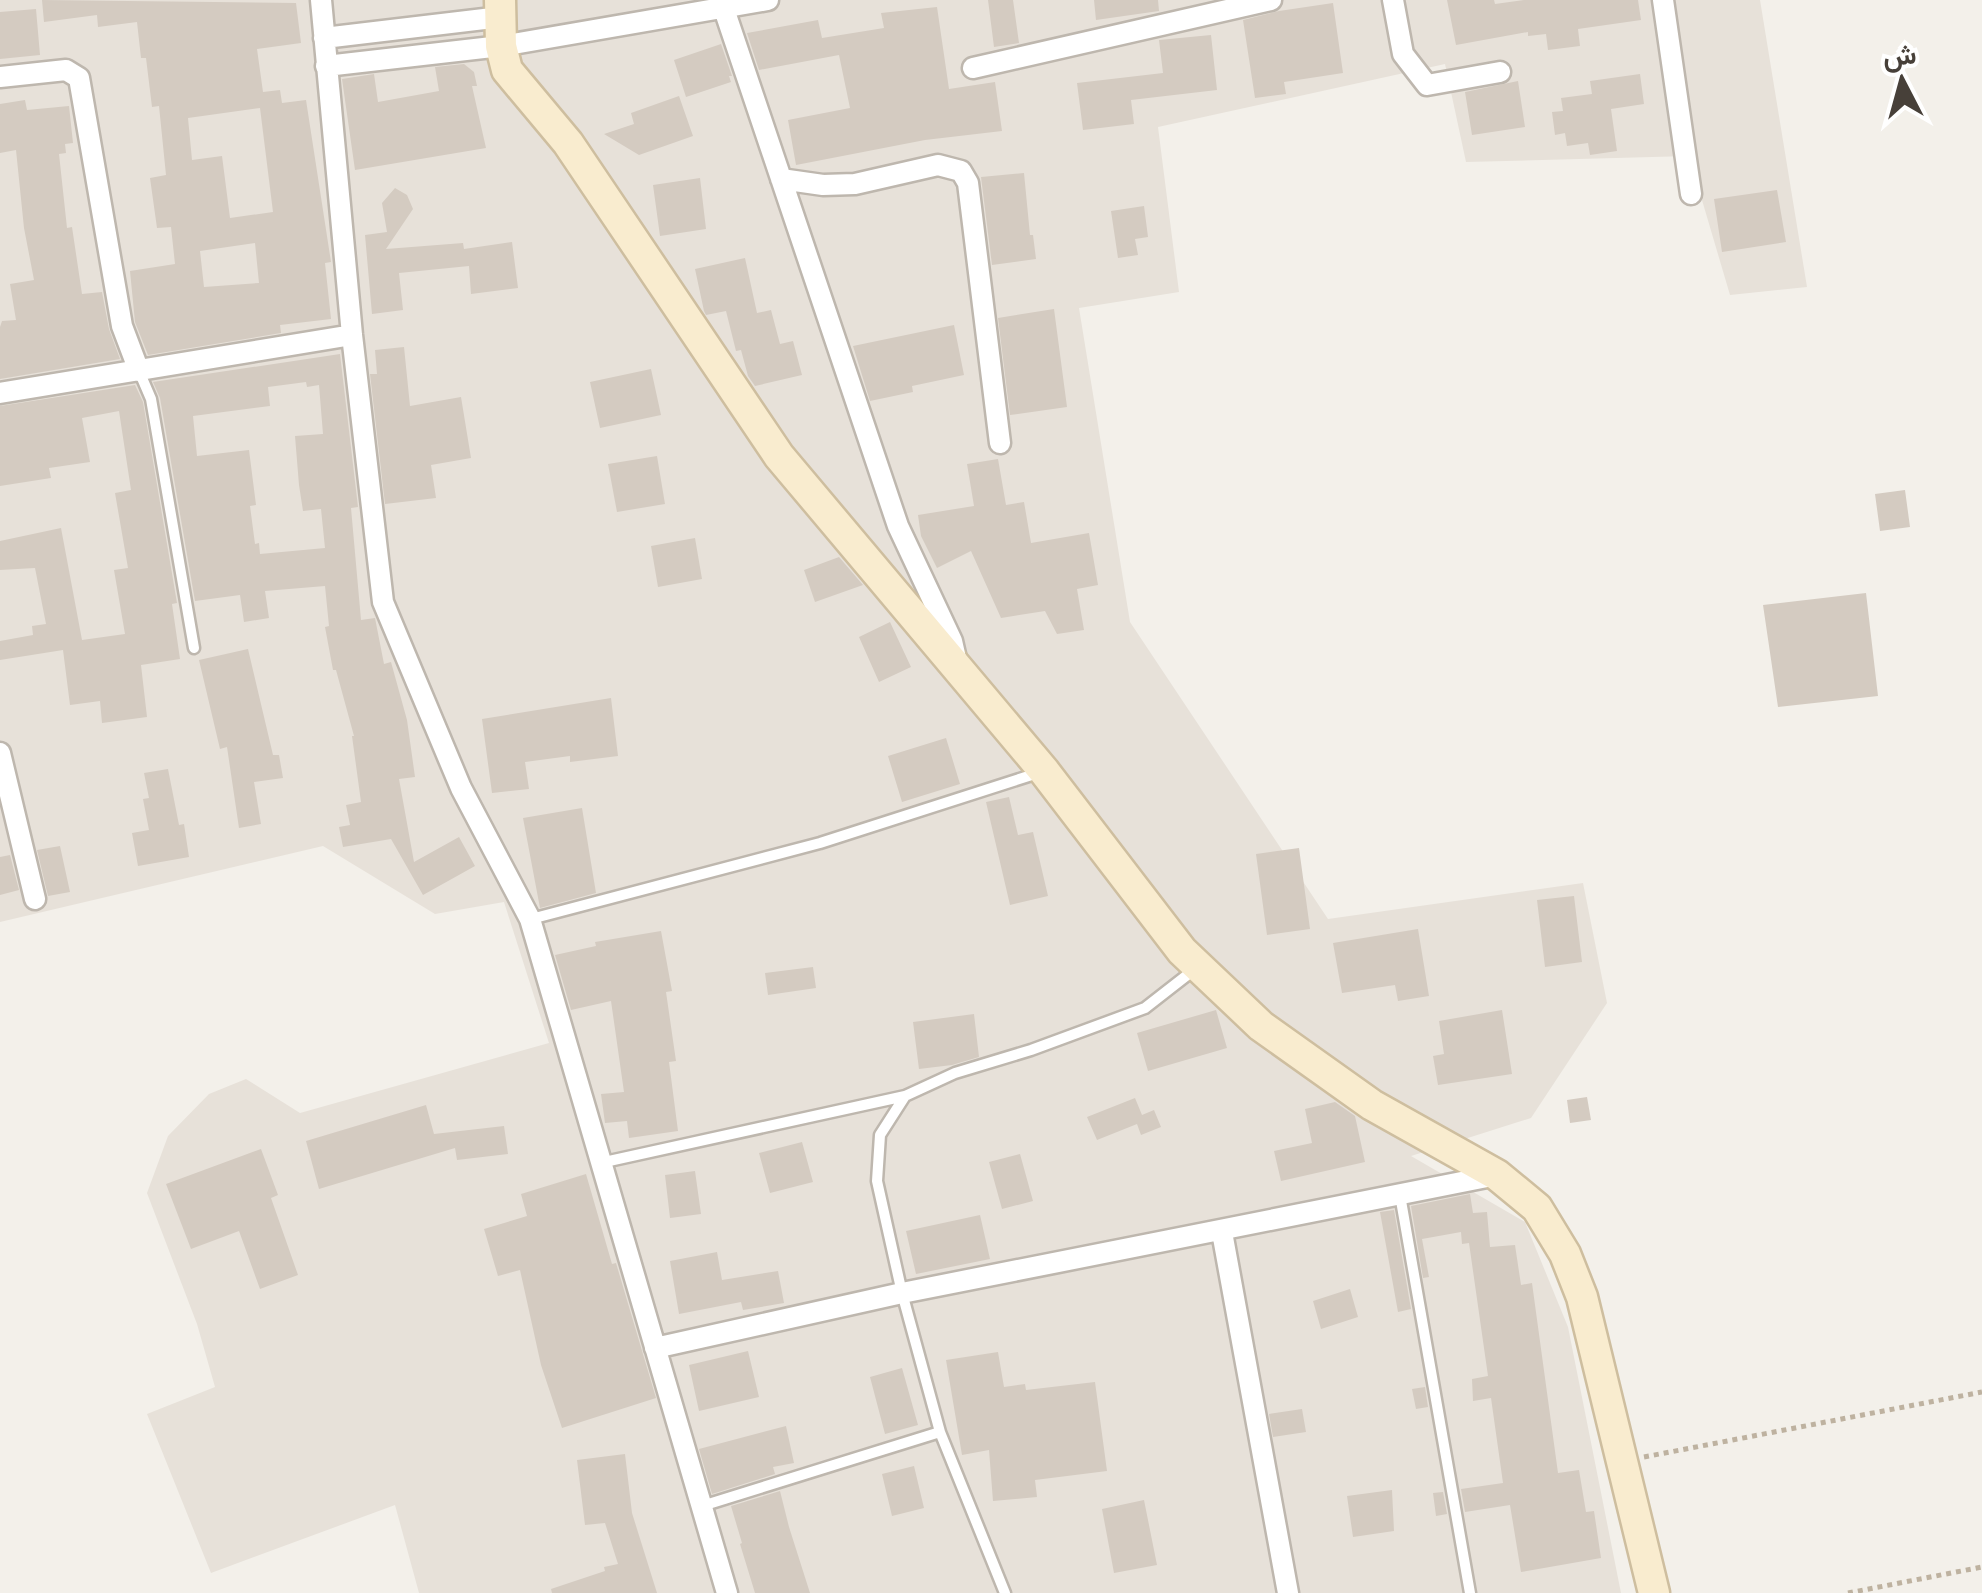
<svg xmlns="http://www.w3.org/2000/svg" width="1982" height="1593" font-family="'Archivo Narrow',Vazirmatn,sans-serif">
  <style>
    .residential { fill: #e7e1d9 }
    .building { fill: #d4cbc1; fill-rule: evenodd }
    .lines { fill: none; stroke-linecap: round; stroke-linejoin: round }
    .lane-casing { stroke: #beb7ae; stroke-width: 15 }
    .street-casing { stroke: #beb7ae; stroke-width: 25 }
    .secondary-casing { stroke: #cebe9f; stroke-width: 35 }
    .path { stroke: #beb2a0; stroke-width: 5; stroke-dasharray: 5 5; stroke-linecap: butt }
    .lane { stroke: #fff; stroke-width: 10 }
    .street { stroke: #fff; stroke-width: 20 }
    .secondary { stroke: #f9eccf; stroke-width: 30 }
  </style>
  <rect width="100%" height="100%" fill="#f3f0ea"/>
  <!-- residential -->
  <path class="residential" d="M0 0H1760L1807 287 1730 295 1689 156 1466 162 1445 64 1158 127 1179 292 1079 308 1130 622 1328 919 1583 883 1607 1003 1531 1118 1411 1156 1525 1222 1568 1327 1621 1593H419L395 1505 211 1573 147 1414 215 1387 197 1324 147 1193 168 1136 209 1094 246 1079 300 1113 549 1043 504 902 435 914 323 846 0 922Z"/>
  <!-- building -->
  <path class="building" d="M42 0 296 3 301 43 257 49 263 92 280 90 282 103 306 100 331 262 325 263 331 319 280 325 281 333 148 355 135 322 130 271 175 264 171 227 157 228 150 178 166 175 159 106 152 107 146 58H141L137 22 98 27 97 15 44 22ZM260 108 273 212 230 218 222 156 192 160 188 118ZM255 243 259 283 204 287 200 251Z
    M988 0H1013L1019 43 994 47Z
    M1094 0H1158L1159 11 1096 20Z
    M1447 0H1494L1495 4 1524 0H1638L1641 20 1578 29 1580 46 1548 50 1546 34 1528 36V32L1456 45Z
    M1333 3 1343 73 1284 82 1286 94 1255 98 1243 20 1279 11Z
    M937 7 949 89 995 82 1002 131 925 140 796 165 788 120 850 108 839 55 759 70 747 33 818 20 822 38 884 28 881 13Z
    M36 9 40 55 0 59V12Z
    M1211 35 1217 90 1131 100 1134 124 1083 130 1077 83 1163 73 1159 40Z
    M721 44 732 76H729L731 82 686 97 674 60Z
    M464 64 474 72 477 86H472L486 148 355 170 342 79 374 74 378 102 439 91 435 67Z
    M1640 74 1644 104 1611 109 1617 151 1590 155 1588 143 1567 146 1565 133 1555 135 1552 112 1563 111 1561 98 1592 94 1590 81Z
    M1518 81 1525 127 1472 135 1465 92Z
    M679 96 693 136 639 155 604 134 634 124 631 113Z
    M25 100 27 110 69 106 73 143 65 144 66 153 59 154 67 228 72 227 82 294 102 292 109 329 120 359 0 379V327L2 321 16 320 10 284 34 280 24 228 16 150 0 153V104Z
    M1024 173 1030 235H1033L1036 259 992 265 981 177Z
    M700 178 706 229 660 236 653 185Z
    M395 188 407 195 413 209 386 249 463 243 464 249 512 242 518 288 471 294 469 266 399 273 403 310 372 314 365 235 387 232 382 203Z
    M1777 190 1786 242 1722 252 1714 199Z
    M1144 206 1148 237 1135 239 1138 255 1118 258 1111 211Z
    M745 258 757 313 771 310 780 344 793 341 802 375 755 386 748 376 741 350 736 351 726 311 706 315 704 311 695 269Z
    M1054 309 1067 407 1010 415 998 318Z
    M954 325 964 375 912 386 913 392 870 401 853 346Z
    M404 347 410 406 461 397 471 458 431 465 436 498 385 504 370 374H377L375 350Z
    M340 354 358 507 351 508 361 620 375 618 384 664 391 662 407 720 415 777 399 779 414 862 459 837 475 866 423 895 391 839 343 847 339 827 350 825 346 805 361 802 352 736H354L336 670H333L325 627 329 626 325 586 265 591 269 618 244 622 240 595 195 601 160 398 153 382ZM306 382 307 387 319 385 323 434 295 436 299 485 303 511 321 509 325 548 260 554 259 543 255 544 250 506 256 505 249 450 197 456 193 416 270 406 268 387Z
    M651 369 661 415 600 428 590 382Z
    M135 385 143 402 177 603 172 604 180 659 141 665 147 717 102 723 100 701 70 705 63 650 0 660V641L33 635 32 626 46 624 35 568 0 570V541L61 528 82 640 125 634 114 570 128 568 115 493 131 490 119 411 82 418 90 462 49 468 51 478 0 486V406Z
    M657 456 665 504 617 512 608 464Z
    M998 459 1006 505 1024 502 1031 543 1089 533 1098 585 1077 589 1084 630 1057 634 1045 611 1001 618 971 551 937 568 921 536 918 515 974 506 967 464Z
    M1905 490 1910 527 1880 531 1875 494Z
    M695 538 702 579 658 587 651 546Z
    M839 557 863 585 815 602 804 570Z
    M1866 593 1878 696 1778 707 1763 605Z
    M890 622 911 667 879 682 859 637Z
    M248 649 273 755H279L283 778 254 782 261 824 239 828 227 747 220 749 199 660Z
    M611 698 618 756 570 762V756L525 762 529 789 492 793 482 719Z
    M946 738 960 784 902 802 888 756Z
    M168 769 179 825 184 824 189 857 138 866 132 833 149 830 143 799 149 798 144 773Z
    M1009 797 1018 835 1033 832 1048 896 1010 905 986 802Z
    M582 808 596 893 540 908 523 818Z
    M60 846 70 892 48 896 37 850Z
    M1299 848 1310 929 1267 935 1256 854Z
    M10 855 19 890 0 895V857Z
    M1574 896 1582 962 1545 967 1537 900Z
    M1418 929 1429 996 1398 1001 1395 985 1342 993 1333 943Z
    M661 931 672 991 666 992 676 1061 669 1062 678 1131 629 1138 627 1121 605 1123 601 1094 624 1092 611 1001 571 1010 555 955 596 946 595 942Z
    M813 967 816 988 768 995 765 973Z
    M1216 1010 1227 1048 1148 1071 1137 1033Z
    M1502 1010 1512 1074 1438 1085 1433 1056 1444 1054 1439 1021Z
    M974 1014 979 1057 952 1065 919 1069 913 1022Z
    M1587 1097 1591 1120 1570 1123 1567 1100Z
    M1135 1098 1142 1115 1154 1110 1161 1127 1141 1135 1137 1124 1097 1140 1087 1117Z
    M1335 1102 1355 1116 1365 1162 1281 1181 1274 1151 1312 1143 1305 1109Z
    M426 1105 434 1134 504 1126 508 1154 457 1160 455 1148 319 1189 306 1141Z
    M802 1142 813 1182 770 1193 759 1153Z
    M261 1149 278 1195 271 1198 298 1275 260 1289 239 1231 191 1249 166 1184Z
    M1020 1154 1033 1201 1002 1209 989 1162Z
    M695 1171 701 1214 670 1218 665 1175Z
    M586 1174 612 1264 616 1263 656 1398 562 1428 541 1365 520 1270 498 1276 484 1229 527 1216 521 1194Z
    M1470 1194 1473 1213 1487 1212 1490 1247 1515 1245 1521 1285 1532 1283 1558 1473 1579 1470 1586 1512 1594 1511 1601 1558 1521 1572 1510 1505 1465 1512 1461 1489 1503 1483 1491 1398 1473 1401 1472 1379 1488 1376 1469 1243 1462 1244 1461 1232 1422 1239 1429 1277 1423 1278 1411 1206Z
    M1394 1210 1411 1309 1398 1312 1380 1212Z
    M980 1215 990 1259 916 1274 906 1231Z
    M717 1252 722 1280 778 1271 784 1303 743 1310 741 1302 679 1314 670 1261Z
    M1350 1289 1358 1317 1321 1329 1313 1301Z
    M748 1351 759 1397 699 1411 689 1365Z
    M998 1352 1004 1387 1025 1384 1026 1390 1095 1382 1107 1471 1035 1480 1037 1497 993 1501 989 1450 962 1455 946 1360Z
    M902 1368 918 1425 885 1434 870 1377Z
    M1425 1387 1428 1407 1416 1409 1412 1389Z
    M1302 1409 1306 1432 1273 1437 1269 1414Z
    M786 1426 794 1463 773 1467 775 1474 712 1494 699 1449Z
    M625 1454 632 1513 657 1593H552L551 1589 605 1571 604 1567 618 1564 605 1523 585 1525 577 1460Z
    M914 1466 924 1508 892 1516 882 1474Z
    M1392 1490 1394 1531 1353 1537 1347 1496Z
    M780 1491 789 1527 810 1593H755L740 1544 742 1543 731 1506Z
    M1443 1492 1447 1514 1436 1516 1433 1493Z
    M1144 1500 1157 1565 1114 1573 1102 1509Z"/>
  <g class="lines">
    <!-- lane casing -->
    <g class="lane-casing">
      <path id="lane" d="M139 371 151 399 194 648
        M531 919 820 843 1038 773
        M600 1163 905 1096
        M1400 1195 1470 1593
        M702 1506 940 1432
        M1005 1593 940 1432 902 1293 877 1181 880 1135 905 1096 955 1073 1031 1050 1145 1008 1195 969"/>
    </g>
    <!-- street casing -->
    <g class="street-casing">
      <path id="street" d="M321 0 352 335 383 602 461 788 530 919 727 1593
        M1393 0 1403 54 1427 85 1500 72
        M1663 0 1691 194
        M723 6 898 526 952 641 957 663
        M324 38 501 17
        M326 66 501 46 768 0
        M973 68 1271 0
        M0 77 66 70 79 78 122 326 139 371
        M781 179 823 185 855 184 938 165 961 171 968 183 1000 443
        M0 393 352 335
        M0 753 35 899
        M1222 1232 1288 1593
        M655 1348 902 1293 1497 1175"/>
    </g>
    <!-- secondary casing -->
    <g class="secondary-casing">
      <path id="secondary" d="M500 0 501 46 507 70 568 143 779 456 1044 771 1182 951 1261 1026 1372 1105 1497 1175 1537 1208 1565 1254 1582 1297 1654 1593"/>
    </g>
    <!-- path -->
    <path class="path" d="M1644 1457 1982 1392
      M1848 1593 1982 1567"/>
    <!-- lane -->
    <use href="#lane" class="lane"/>
    <!-- street -->
    <use href="#street" class="street"/>
    <!-- secondary -->
    <use href="#secondary" class="secondary"/>
  </g>
  <!-- north arrow -->
  <g transform="translate(1902 80) rotate(354)" stroke="#ffffff" stroke-width="8" paint-order="stroke">
  <path d="M0-8L18 38L0 25L-18 38Z" fill="#474039"/>
  <text y="-15" font-size="28" font-weight="bold" text-anchor="middle" fill="#474039">ش</text>
  </g>
</svg>
